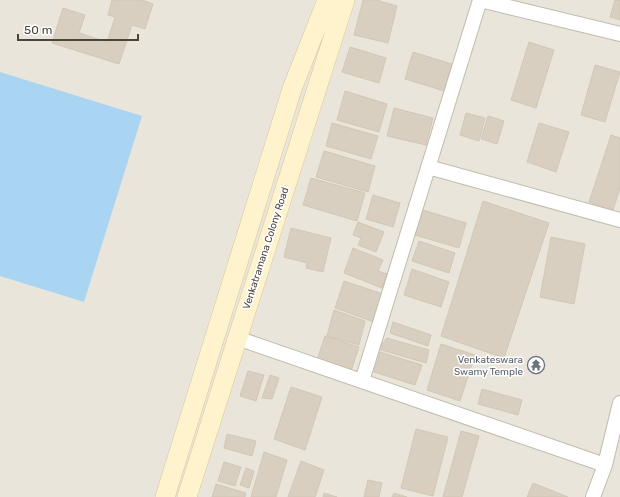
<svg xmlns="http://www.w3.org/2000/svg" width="620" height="497" font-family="Rubik,sans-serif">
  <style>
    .residential { fill: #eae5da }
    .water { fill: #a9d4f2 }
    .building { fill: #d8cfc1; stroke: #d3c7b4 }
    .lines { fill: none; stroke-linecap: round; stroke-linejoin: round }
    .minor-casing { stroke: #c2bbae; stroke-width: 16 }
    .secondary-casing { stroke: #d6c79b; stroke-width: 20 }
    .minor { stroke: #fff; stroke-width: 14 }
    .secondary { stroke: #fff3cd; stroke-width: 19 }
    .labels { text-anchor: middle; stroke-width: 3; stroke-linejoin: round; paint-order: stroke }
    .street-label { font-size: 10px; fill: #4b4439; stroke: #fff }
    .worship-label { font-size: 10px; fill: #5b616d; stroke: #fff; text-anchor: end }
  </style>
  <rect width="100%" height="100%" fill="#f6f3ec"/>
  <!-- residential -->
  <path class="residential" d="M0 0H620V497H0Z"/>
  <!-- water -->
  <path class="water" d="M0 72 142 116 84 302 0 276Z"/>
  <!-- building -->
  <path class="building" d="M112 0H142L153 4 145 29 132 25 119 64 52 43 63 8 85 15 79 33 107 42 115 17 108 15Z
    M363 0H380L379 1 397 6 388 43 354 35Z
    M615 0 620 1V20L610 17Z
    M529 42 554 50 536 108 511 100Z
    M350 47 386 58 379 83 342 72Z
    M413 52 452 64 444 91 405 79Z
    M595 65 620 72 605 122 581 115Z
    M345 91 387 104 379 132 337 120Z
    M394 108 433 118 426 145 387 136Z
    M466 113 485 118 479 141 460 135Z
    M488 116 504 121 497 144 481 139Z
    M332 123 378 136 371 159 326 146Z
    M539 123 569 132 556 172 527 162Z
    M611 135 620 138V188L613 210 589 202Z
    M324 151 375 166 368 192 316 177Z
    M311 178 365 193 357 221 303 205Z
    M373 195 400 203 393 227 366 219Z
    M483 201 549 223 504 358 441 336Z
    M423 210 466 223 459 248 415 235Z
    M358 222 384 232 376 252 358 245 361 238 353 235Z
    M291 228 331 238 323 272 306 268 307 263 284 257Z
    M551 237 585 244 574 304 540 297Z
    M419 241 455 253 449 273 412 261Z
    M353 248 383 260 378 271 387 274 382 288 344 273Z
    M412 269 449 282 441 307 404 295Z
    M344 281 383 294 374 322 335 308Z
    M334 310 365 321 359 345 327 336Z
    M393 322 431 335 428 346 390 333Z
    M325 336 359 347 351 371 317 360Z
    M387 338 429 350 426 363 378 349Z
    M441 344 475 355 460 401 427 390Z
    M380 352 422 365 415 385 374 372Z
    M248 371 264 375 256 401 240 396Z
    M270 375 279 378 272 399 262 398Z
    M291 387 322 397 305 450 274 439Z
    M482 389 522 400 518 415 478 404Z
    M416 429 448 437 433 496 401 488Z
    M461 431 479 436 462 497H443Z
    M227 434 256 441 252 456 224 448Z
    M264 452 287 460 276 497H251Z
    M301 461 324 470 315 497H288Z
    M224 462 241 467 235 486 218 481Z
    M246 468 254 471 249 488 240 485Z
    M368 480 382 483 379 497H364Z
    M533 483 568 497H527Z
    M216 484 246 493 245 497H212Z
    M324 493 337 497H323Z
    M394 493 407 497H392Z"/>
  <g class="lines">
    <!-- minor casing -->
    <g class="minor-casing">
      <path id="minor" d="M480 0 620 34
        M428 167 620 220
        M237 338 605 465
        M362 381 480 0
        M593 497 605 465 620 403"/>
    </g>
    <!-- secondary casing -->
    <g class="secondary-casing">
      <path id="secondary" d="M165 497 292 89 327 0
        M187 497 345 0"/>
    </g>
    <!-- minor -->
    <use href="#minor" class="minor"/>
    <!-- secondary -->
    <use href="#secondary" class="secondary"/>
  </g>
  <!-- icons -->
  <defs>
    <g id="temple-ring" transform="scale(0.9)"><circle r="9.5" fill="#fff" stroke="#6b7280" stroke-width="1.5"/><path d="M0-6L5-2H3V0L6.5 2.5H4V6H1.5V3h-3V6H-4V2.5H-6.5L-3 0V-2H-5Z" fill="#6b7280"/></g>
  </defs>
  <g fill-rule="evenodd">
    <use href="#temple-ring" x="536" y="365"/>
  </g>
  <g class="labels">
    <!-- street labels -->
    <g class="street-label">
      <text transform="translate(265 248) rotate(-72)" y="4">Venkatramana Colony Road</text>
    </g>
    <!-- worship labels -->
    <g class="worship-label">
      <text x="523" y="363">Venkateswara<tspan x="523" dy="12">Swamy Temple</tspan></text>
    </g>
  </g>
  <!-- scale -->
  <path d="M18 34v6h120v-6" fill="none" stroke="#4b4439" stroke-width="2"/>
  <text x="24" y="34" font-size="12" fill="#4b4439" stroke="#ffffff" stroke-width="3" paint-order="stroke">50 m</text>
</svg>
